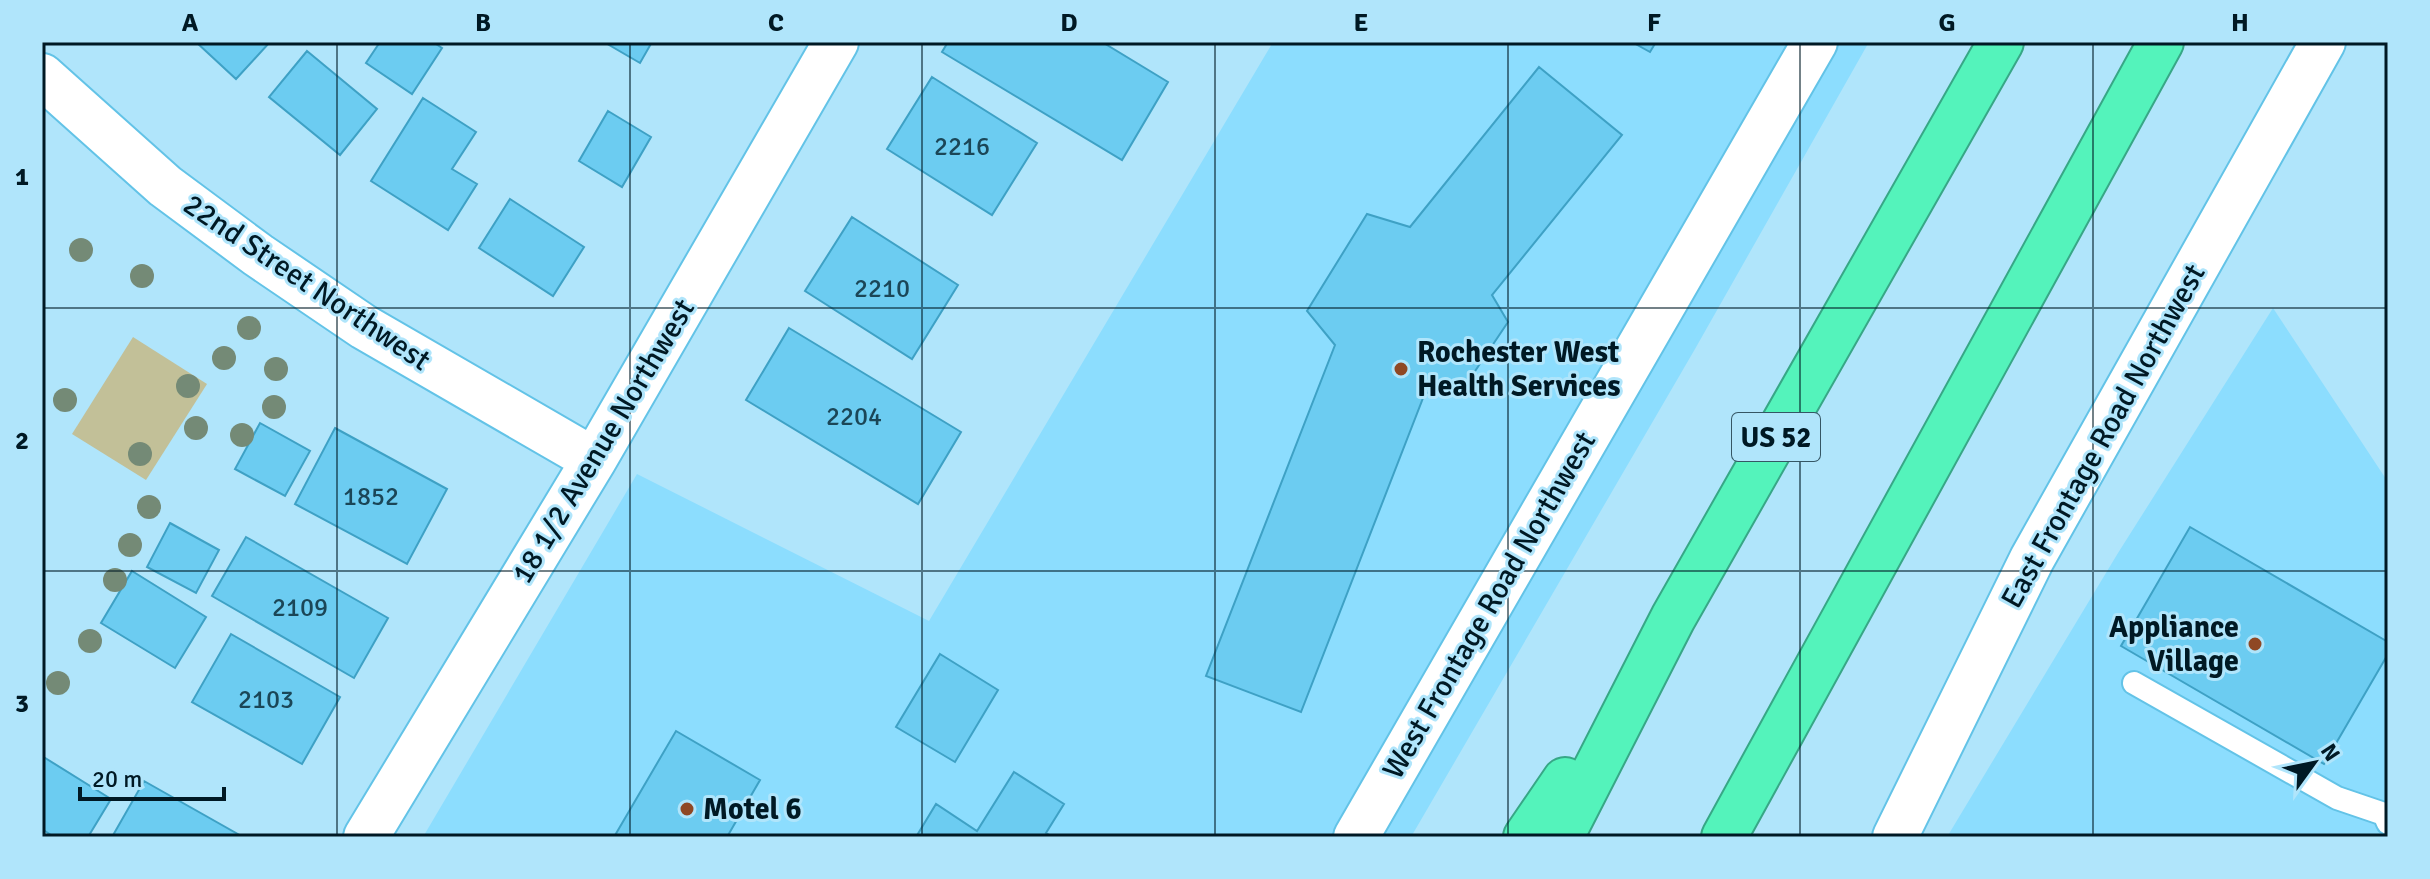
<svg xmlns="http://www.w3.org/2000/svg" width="2430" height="879" font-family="Signika,sans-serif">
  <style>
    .built { fill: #8cddfe }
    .green { fill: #c2c098 }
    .building { fill: #6cccf1; stroke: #3ea1c5; stroke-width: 2 }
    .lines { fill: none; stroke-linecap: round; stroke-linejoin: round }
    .service-casing { stroke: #63c3e7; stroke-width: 26 }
    .minor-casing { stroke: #63c3e7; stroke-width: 48 }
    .tertiary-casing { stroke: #63c3e7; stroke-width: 48 }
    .motorway-casing { stroke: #37a786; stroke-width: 48 }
    .service { stroke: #fff; stroke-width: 22 }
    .minor { stroke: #fff; stroke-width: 44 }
    .tertiary { stroke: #fff; stroke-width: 44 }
    .motorway { stroke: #54f3bb; stroke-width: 44 }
    .tree { fill: #748a76 }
    .grid { fill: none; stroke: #001924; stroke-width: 2; stroke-opacity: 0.55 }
    .poi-dot { fill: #8f4824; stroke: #b0e5fb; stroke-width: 3 }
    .labels { text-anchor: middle; stroke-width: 6; stroke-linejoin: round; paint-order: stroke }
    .number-label { font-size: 26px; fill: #1b4657 }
    .shield { fill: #b0e5fb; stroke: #355664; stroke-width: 2 }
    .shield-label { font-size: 28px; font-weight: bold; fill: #001924 }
    .street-label { font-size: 30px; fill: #001924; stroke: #b0e5fb }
    .poi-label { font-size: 30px; font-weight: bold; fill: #001924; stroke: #b0e5fb; text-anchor: start }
    .neatline { fill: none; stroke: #001924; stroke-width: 3 }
    .grid-label { font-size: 26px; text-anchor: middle; font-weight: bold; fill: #001924 }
  </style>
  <rect width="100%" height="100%" fill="#b0e5fb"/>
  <!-- built -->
  <path class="built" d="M1273 42H1869L1695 349 1411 837H423L637 474 929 621Z
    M2273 308 2388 482V837H1947L2118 553Z"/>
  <!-- green -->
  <path class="green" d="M133 337 207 384 146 480 72 434Z"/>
  <!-- building -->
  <path class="building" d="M196 42H270L236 79Z
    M380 42H433L442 48 412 94 366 63Z
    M604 42H652L640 63Z
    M948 42H1102L1168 82 1122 160 942 52Z
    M1632 42H1656L1650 52Z
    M307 51 377 109 340 155 269 97Z
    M1539 67 1622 135 1492 295 1508 322 1461 392 1425 393 1301 712 1206 676 1335 345 1307 311 1367 214 1410 227Z
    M932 77 1037 143 992 215 887 149Z
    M423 98 476 132 452 169 477 184 448 230 371 181Z
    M608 111 651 137 622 187 579 161Z
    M510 199 584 247 553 296 479 248Z
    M852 217 958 285 912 359 805 291Z
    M789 328 961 432 918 504 746 400Z
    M260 423 310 451 285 496 235 469Z
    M335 428 447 489 407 564 295 504Z
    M170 523 219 550 196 593 147 567Z
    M2190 527 2388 642V654L2324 764 2121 646Z
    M246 537 388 618 354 678 212 596Z
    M132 571 206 617 175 668 101 623Z
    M231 634 340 697 302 764 192 702Z
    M940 654 998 690 955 762 896 727Z
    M676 731 760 780 727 837H614Z
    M42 756 111 799 88 837H54L42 829Z
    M1014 772 1064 804 1046 833 1053 837H916L936 804 977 831Z
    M144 781 243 837H112Z"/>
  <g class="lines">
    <!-- service casing -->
    <g class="service-casing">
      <path id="service" d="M2134 683 2337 798 2384 814 2388 823"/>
    </g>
    <!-- minor casing -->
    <g class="minor-casing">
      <path id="minor" d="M42 76 165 186 258 255 364 327 594 460
        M366 837 594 460 836 42"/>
    </g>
    <!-- tertiary casing -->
    <g class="tertiary-casing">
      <path id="tertiary" d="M1356 837 1815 42
        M1895 837 2032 559 2323 42"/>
    </g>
    <!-- motorway casing -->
    <g class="motorway-casing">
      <path id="motorway" d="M1526 837 1565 780
        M1561 837 1673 618 2001 42
        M1724 837 2161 42"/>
    </g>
    <!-- service -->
    <use href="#service" class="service"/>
    <!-- minor -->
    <use href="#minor" class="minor"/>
    <!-- tertiary -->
    <use href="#tertiary" class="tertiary"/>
    <!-- motorway -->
    <use href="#motorway" class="motorway"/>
  </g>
  <!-- trees -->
  <g class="tree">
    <circle cx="81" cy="250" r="12"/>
    <circle cx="142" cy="276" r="12"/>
    <circle cx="249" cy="328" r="12"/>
    <circle cx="224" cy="358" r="12"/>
    <circle cx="276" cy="369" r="12"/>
    <circle cx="188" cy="386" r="12"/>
    <circle cx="65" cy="400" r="12"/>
    <circle cx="274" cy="407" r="12"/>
    <circle cx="196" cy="428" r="12"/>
    <circle cx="242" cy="435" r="12"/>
    <circle cx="140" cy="454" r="12"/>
    <circle cx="149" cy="507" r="12"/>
    <circle cx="130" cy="545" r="12"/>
    <circle cx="115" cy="580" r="12"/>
    <circle cx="90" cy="641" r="12"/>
    <circle cx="58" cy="683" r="12"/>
  </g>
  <!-- grid -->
  <path class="grid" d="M337 42V837M630 42V837M922 42V837M1215 42V837M1508 42V837M1800 42V837M2093 42V837M42 308H2388M42 571H2388"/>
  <!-- markers -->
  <g class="poi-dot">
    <circle cx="1401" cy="369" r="8"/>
    <circle cx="2255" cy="644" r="8"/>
    <circle cx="687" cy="809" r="8"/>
  </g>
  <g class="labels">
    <!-- number labels -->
    <g class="number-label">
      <text x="962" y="155">2216</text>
      <text x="882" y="297">2210</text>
      <text x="854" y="425">2204</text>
      <text x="371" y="505">1852</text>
      <text x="300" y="616">2109</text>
      <text x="266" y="708">2103</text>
    </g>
    <!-- shield labels -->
    <rect class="shield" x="1732" y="413" width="88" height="48" rx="6"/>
    <g class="shield-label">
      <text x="1776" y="447">US 52</text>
    </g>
    <!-- street labels -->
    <g class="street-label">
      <text transform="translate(307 282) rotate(34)" y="10">22nd Street Northwest</text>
      <text transform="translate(2103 436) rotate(-61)" y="10">East Frontage Road Northwest</text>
      <text transform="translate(603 441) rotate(-59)" y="10">18 1/2 Avenue Northwest</text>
      <text transform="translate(1489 605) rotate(-60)" y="10">West Frontage Road Northwest</text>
    </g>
    <!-- poi labels -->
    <g class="poi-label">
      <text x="1417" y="362">Rochester West<tspan x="1417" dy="34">Health Services</tspan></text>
      <text x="2239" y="637" text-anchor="end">Appliance<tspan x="2239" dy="34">Village</tspan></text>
      <text x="703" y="819">Motel 6</text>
    </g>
  </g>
  <!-- border -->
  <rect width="2430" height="879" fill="none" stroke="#b0e5fb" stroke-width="88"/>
  <!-- north arrow -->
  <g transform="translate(2314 763) rotate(57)" stroke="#b0e5fb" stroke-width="6" paint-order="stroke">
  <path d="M0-6L14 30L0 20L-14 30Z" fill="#001924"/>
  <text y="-12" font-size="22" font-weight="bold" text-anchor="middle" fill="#001924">N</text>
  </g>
  <!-- scale -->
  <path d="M80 787v12h144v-12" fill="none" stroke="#001924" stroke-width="4"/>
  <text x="92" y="787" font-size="24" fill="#001924" stroke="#b0e5fb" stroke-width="6" paint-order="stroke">20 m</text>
  <rect x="44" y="44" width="2342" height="791" class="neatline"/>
  <g class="grid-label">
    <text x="190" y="31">A</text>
    <text x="483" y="31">B</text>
    <text x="776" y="31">C</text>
    <text x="1069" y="31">D</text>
    <text x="1361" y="31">E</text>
    <text x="1654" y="31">F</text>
    <text x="1947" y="31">G</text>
    <text x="2240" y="31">H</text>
    <text x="22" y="185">1</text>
    <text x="22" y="449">2</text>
    <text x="22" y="712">3</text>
  </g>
</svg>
